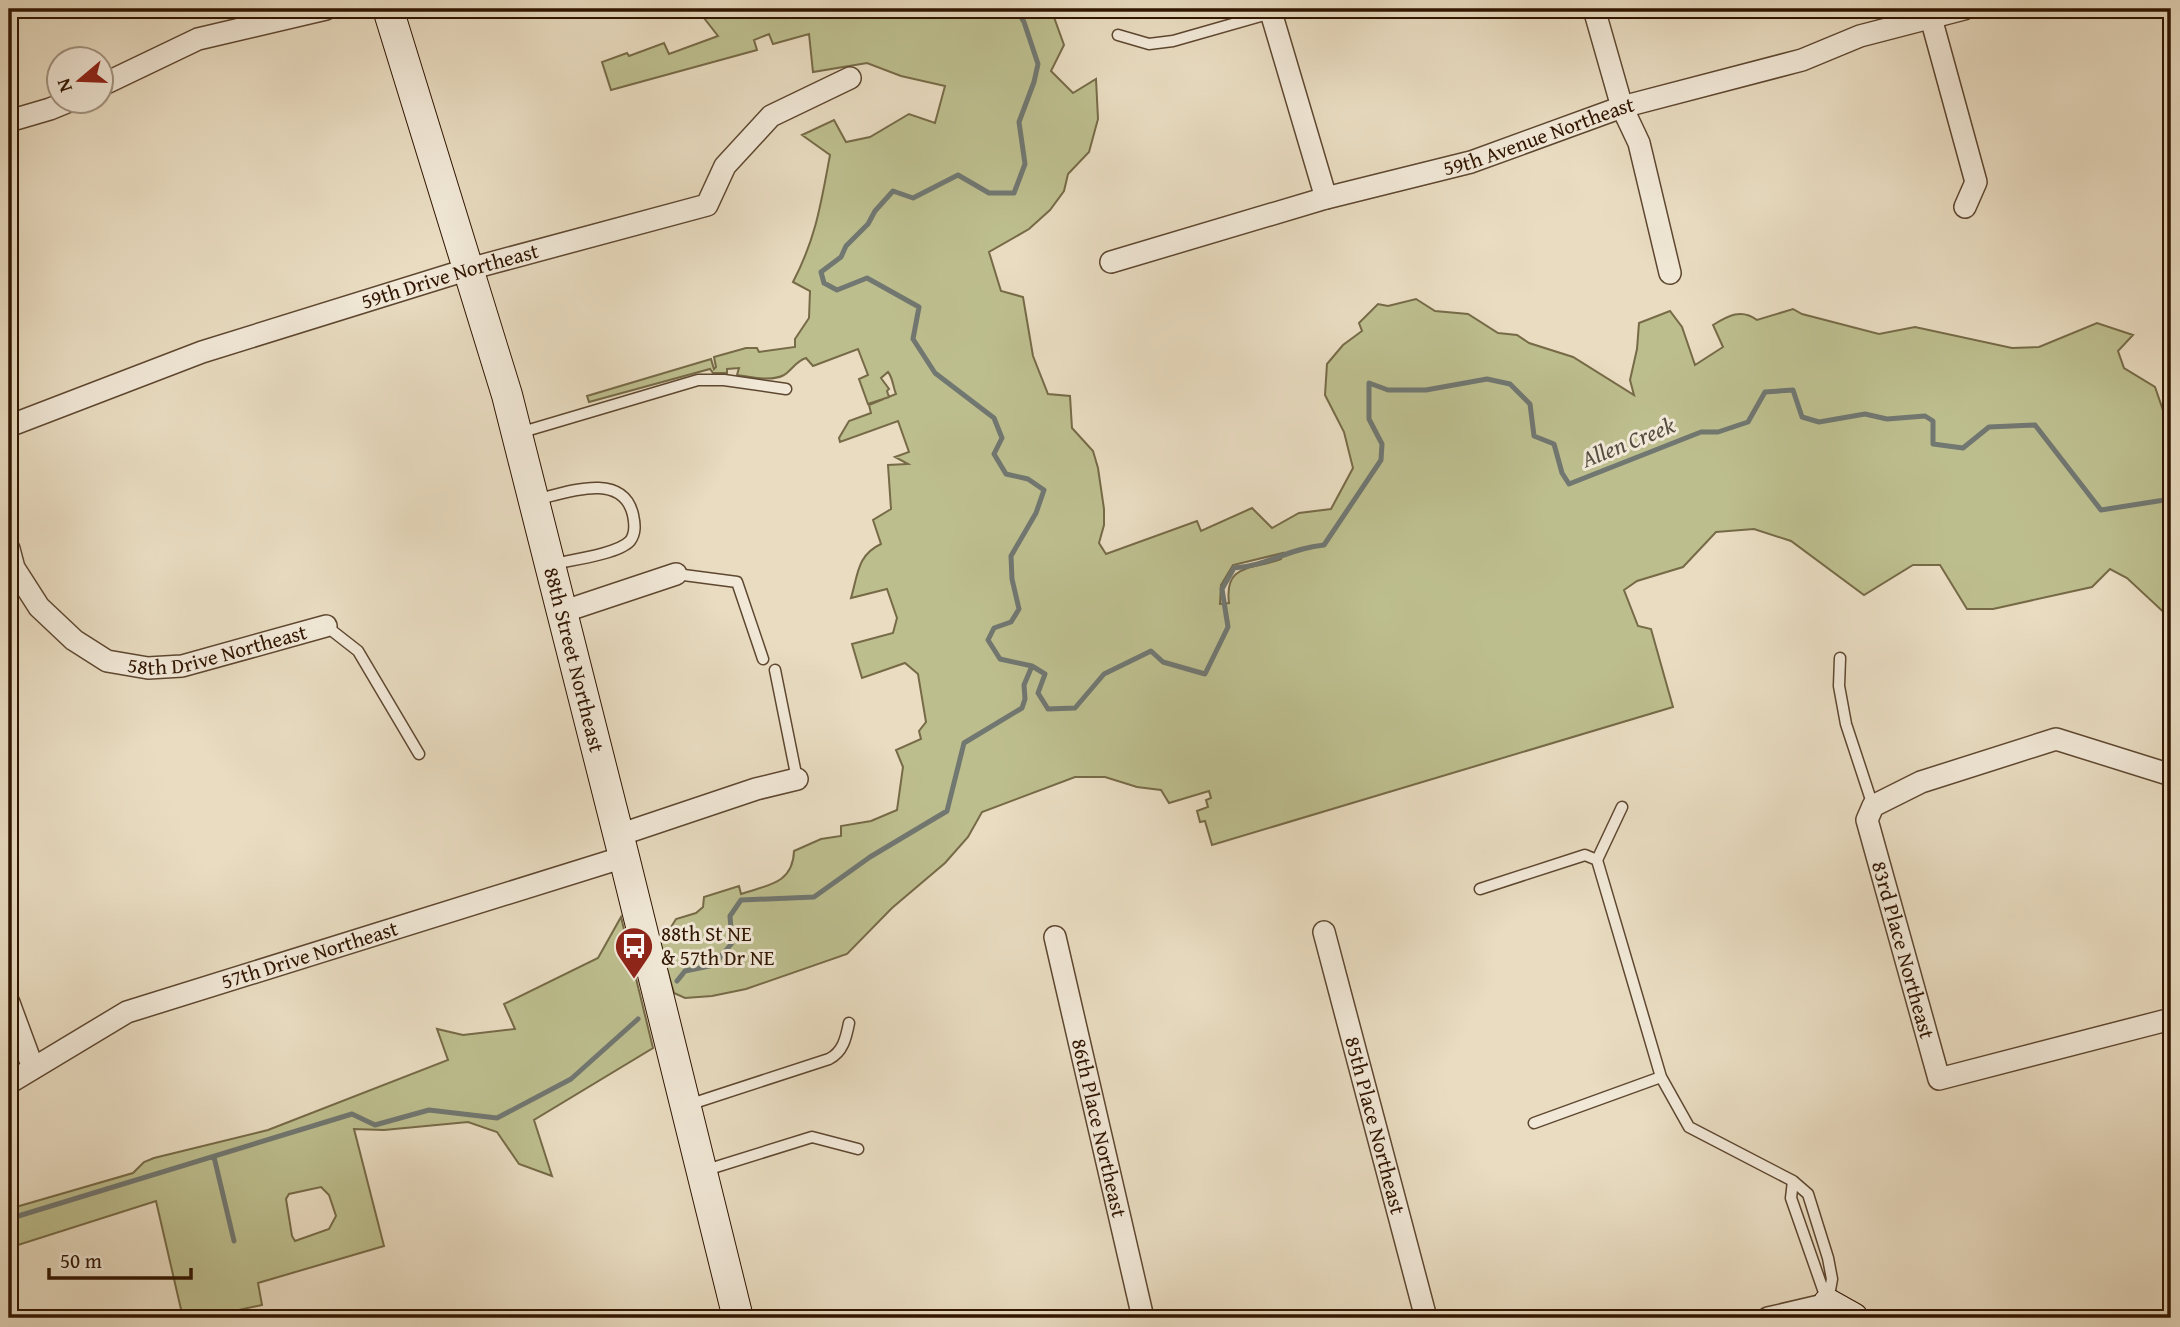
<svg xmlns="http://www.w3.org/2000/svg" width="2180" height="1327" font-family="'Gentium Book Plus',serif">
  <style>
    .green { fill: #bdbe8e; stroke: #766a47; stroke-width: 2; fill-rule: evenodd }
    .lines { fill: none; stroke-linecap: round; stroke-linejoin: round }
    .stream { stroke: #717771; stroke-width: 5 }
    .lane-casing { stroke: #5e4730; stroke-width: 13 }
    .street-casing { stroke: #5e4730; stroke-width: 24 }
    .secondary-casing { stroke: #301500; stroke-width: 32 }
    .lane { stroke: #f1e8d7; stroke-width: 10 }
    .street { stroke: #f1e8d7; stroke-width: 21 }
    .secondary { stroke: #f1e8d7; stroke-width: 30 }
    .labels { text-anchor: middle; stroke-width: 6; stroke-linejoin: round; paint-order: stroke }
    .street-label { font-size: 21px; fill: #301500; stroke: #f1e8d7 }
    .poi-label { font-size: 21px; fill: #301500; stroke: #f1e8d7; text-anchor: start }
    .water-label { font-size: 23px; font-style: italic; fill: #564e42; stroke: #f1e8d7 }
  </style>
  <rect width="100%" height="100%" fill="#e9dcc1"/>
  <filter id="stains"><feTurbulence type="fractalNoise" baseFrequency=".00286" numOctaves="4"/><feColorMatrix values="0 0 0 0 .2 0 0 0 0 .09 0 0 0 0 .02 0 0 0 .5 -.17"/></filter>
  <radialGradient id="worn" r=".72"><stop offset=".6" stop-color="#630" stop-opacity="0"/><stop offset="1" stop-color="#630" stop-opacity=".3"/></radialGradient>
  <!-- green -->
  <path class="green" d="M697 9H1051L1064 45 1051 71 1073 93 1096 79 1098 119 1089 152 1068 174 1064 191 1050 210 1029 229 989 252 1001 291 1023 297 1033 356 1048 394 1070 396 1072 428 1093 451 1098 468 1104 509V525L1099 543 1106 554 1197 521 1201 531 1252 508 1272 528 1299 513 1331 509 1353 468 1344 432 1325 395 1327 364 1343 345 1362 331 1359 323 1378 304 1388 306 1416 299 1435 311 1468 314 1498 333 1517 335 1529 343 1573 357 1634 395 1630 380 1637 349 1639 323 1670 311 1682 327 1695 365 1723 347 1713 325C1728 316 1741 308 1757 320L1793 309 1802 314 1879 334 1915 327 2012 348 2039 347 2097 323 2133 335 2118 351 2124 368 2155 387 2164 413 2171 418V619L2127 578 2110 569 2092 587 1993 609H1967L1940 565H1913L1864 595 1791 541 1754 529 1716 532 1683 567 1637 581 1624 590 1638 626 1651 629 1673 707 1212 845 1205 821 1200 822 1197 811 1208 807 1206 800 1211 798 1209 791 1169 803 1161 790 1137 787 1105 777H1075L982 812 968 837 945 863 892 908 847 954 746 989 712 996 685 998 674 993 660 945 676 919 696 913 703 907 704 897 739 886 741 894C767 885 793 884 794 851L821 839 841 836V826L871 821 897 810 903 767 896 750 921 739 919 731 926 722 918 674 905 663 862 678 852 644 893 633 897 618 887 589 851 598C858 575 857 555 881 544L873 520 891 509 888 465 908 464 895 457 909 452 898 421 840 442 839 438 849 421 871 413 869 405 896 394C893 387 893 378 888 372L881 378 889 389 887 391 889 397 868 404 859 379 868 375 858 349 813 366 806 358C796 361 792 370 784 375 771 382 751 377 737 375L739 368 727 369V373H713L710 369 589 402 587 396 711 359 714 369 716 367 714 357 746 348H757L759 352 795 347V339L809 318 810 291 793 282C816 238 821 203 830 155L802 135 834 120 846 142 870 137 909 114 935 123 945 86 901 76 867 63 813 72 809 34 773 44 769 34 754 40 757 50 611 90 602 62 627 53 629 56 664 43 669 54 718 36ZM1283 553 1281 559C1252 570 1224 563 1229 603L1220 604 1221 585 1233 565Z
    M621 917 653 1048 534 1120 552 1176 519 1164 497 1132 468 1122 384 1130 354 1129 384 1246 258 1283 262 1305 201 1318H183L156 1201 18 1245 9 1209 133 1173 144 1162 154 1158 268 1130 448 1060 437 1029 463 1035 515 1029 504 1004 598 958ZM321 1187 329 1195 336 1216 329 1229 295 1241 292 1236 286 1199 289 1194Z"/>
  <g class="lines">
    <!-- stream -->
    <path class="stream" d="M1016 9 1024 22 1038 64 1034 82 1019 122 1025 164 1014 193H989L958 175 913 198 893 191 875 211 868 224 846 246 841 257 821 272 824 283 837 290 867 278 919 307 913 339 935 373 994 418 1002 438 994 454 1006 474 1028 479 1044 490 1036 513 1011 556 1012 579 1019 609 1011 622 994 628 988 640 1000 659 1032 666 1045 674 1038 693 1048 709 1075 708 1104 674 1151 651 1163 662 1205 674 1228 627 1222 589 1234 568C1267 566 1290 548 1324 545L1381 460 1382 444 1369 419V383L1388 390H1426L1487 379 1510 384 1530 404 1534 436 1554 444 1562 473 1569 484 1701 432H1718L1748 422 1765 392 1793 390 1802 417 1819 422 1865 414 1887 419 1925 416 1933 421V444L1963 448 1989 427 2035 425 2101 510 2171 499
      M677 981 685 971 714 965 732 943 730 916 741 900 814 897 870 857 947 811 964 743 1022 708 1025 699 1024 685 1032 666
      M214 1157 234 1241
      M15 1217 352 1114 375 1125 429 1110 497 1118 571 1079 638 1019"/>
    <!-- lane casing -->
    <g class="lane-casing">
      <path id="lane" d="M1118 35 1149 44 1173 41 1271 13
        M519 433 698 380H724L786 389
        M535 500C565 493 623 470 633 515 635 524 636 533 630 541 618 554 571 560 553 564
        M676 574 737 582 763 659
        M326 626 358 651 419 754
        M1840 658 1839 686 1846 724 1873 806
        M775 670 797 779
        M1622 807 1597 860 1661 1077 1689 1127 1793 1181 1808 1194 1828 1258 1832 1279 1828 1301
        M1480 889 1585 855 1597 860
        M688 1105 829 1059C843 1052 846 1038 849 1023
        M1534 1123 1661 1077
        M703 1171 812 1137 858 1149
        M1793 1181 1791 1198 1827 1301"/>
    </g>
    <!-- street casing -->
    <g class="street-casing">
      <g id="street">
        <path d="M1270 9 1326 198"/>
        <path d="M1594 9 1622 107 1639 143 1670 273"/>
        <path d="M1931 18 1976 182 1965 207"/>
        <path d="M102 85 198 39 326 9"/>
        <path d="M9 121 50 109 67 102"/>
        <path id="s1" d="M1111 262 1326 198 1471 162 1622 107 1802 60 1860 36 1964 9"/>
        <path id="s2" d="M9 426 202 352 469 269 707 205 725 166 771 116 850 78"/>
        <path id="s3" d="M9 549 14 568 39 607 74 640 107 661 148 668 182 666 326 626"/>
        <path d="M562 612 676 574"/>
        <path id="s4" d="M2171 775 2056 739 1921 782 1873 806 1867 820 1939 1079 2171 1019"/>
        <path d="M619 835 756 789 797 779"/>
        <path id="s5" d="M1324 932 1426 1318"/>
        <path id="s6" d="M1055 937 1143 1318"/>
        <path d="M9 1003 33 1068"/>
        <path id="s7" d="M9 1083 127 1012 624 857"/>
        <path d="M1768 1318 1828 1304"/>
      </g>
    </g>
    <!-- secondary casing -->
    <g class="secondary-casing">
      <g id="secondary">
        <path id="s8" d="M388 9 507 395 624 857 738 1318"/>
        <path d="M1828 1304 1853 1318"/>
      </g>
    </g>
    <!-- lane -->
    <use href="#lane" class="lane"/>
    <!-- street -->
    <use href="#street" class="street"/>
    <!-- secondary -->
    <use href="#secondary" class="secondary"/>
  </g>
  <!-- icons -->
  <defs>
    <g id="bus-pin" transform="scale(2.0125)"><path d="M0 17L-7.5 6A9.5 9.5 0 1 1 7.5 6Z" fill="#8f2418" stroke="#f1e8d7"/><path d="M-5-6H5V4H4V6H2V4H-2V6H-4V4H-5ZM-3.5-4V0h7V-4ZM-3.5 1.2v1.5H-2V1.2ZM2 1.2v1.5H3.5V1.2Z" fill="#fff"/></g>
  </defs>
  <g fill-rule="evenodd">
    <use href="#bus-pin" x="634" y="946"/>
  </g>
  <g class="labels">
    <!-- street labels -->
    <g class="street-label">
      <text dy="7" stroke="none"><textPath href="#s1" startOffset="446">59th Avenue Northeast</textPath></text>
      <text dy="7" stroke="none"><textPath href="#s2" startOffset="466">59th Drive Northeast</textPath></text>
      <text dy="7" stroke="none"><textPath href="#s3" startOffset="266">58th Drive Northeast</textPath></text>
      <text dy="7" stroke="none"><textPath href="#s8" startOffset="677">88th Street Northeast</textPath></text>
      <text dy="7" stroke="none"><textPath href="#s4" startOffset="466">83rd Place Northeast</textPath></text>
      <text dy="7" stroke="none"><textPath href="#s7" startOffset="329">57th Drive Northeast</textPath></text>
      <text dy="7" stroke="none"><textPath href="#s5" startOffset="200">85th Place Northeast</textPath></text>
      <text dy="7" stroke="none"><textPath href="#s6" startOffset="196">86th Place Northeast</textPath></text>
    </g>
    <!-- poi labels -->
    <g class="poi-label">
      <text x="661" y="941">88th St NE<tspan x="661" dy="24">&amp; 57th Dr NE</tspan></text>
    </g>
    <!-- water labels -->
    <g class="water-label">
      <text transform="translate(1628 442) rotate(-22)" y="8">Allen Creek</text>
    </g>
  </g>
  <!-- margin -->
  <rect width="2180" height="1327" fill="none" stroke="#e9dcc1" stroke-width="35"/>
  <rect x="10" y="10" width="2159" height="1306" fill="none" stroke="#301500" stroke-width="3.5"/>
  <rect x="18" y="18" width="2145" height="1292" fill="none" stroke="#301500" stroke-width="2"/>
  <!-- north arrow -->
  <g transform="translate(80 80) rotate(251)"><circle r="33" fill="#f1e8d7" stroke="#a49481" stroke-width="2"/>
  <path d="M0-5L12 26L0 18L-12 26Z" fill="#8f2418"/>
  <text y="-10" font-size="19" font-weight="bold" text-anchor="middle" fill="#301500">N</text>
  </g>
  <!-- scale -->
  <path d="M49 1268v10h142v-10" fill="none" stroke="#301500" stroke-width="3.5"/>
  <text x="60" y="1268" font-size="21" fill="#301500" stroke="#f1e8d7" stroke-width="5" paint-order="stroke">50 m</text>
  <rect width="100%" height="100%" filter="url(#stains)"/>
  <rect width="100%" height="100%" fill="url(#worn)"/>
</svg>
